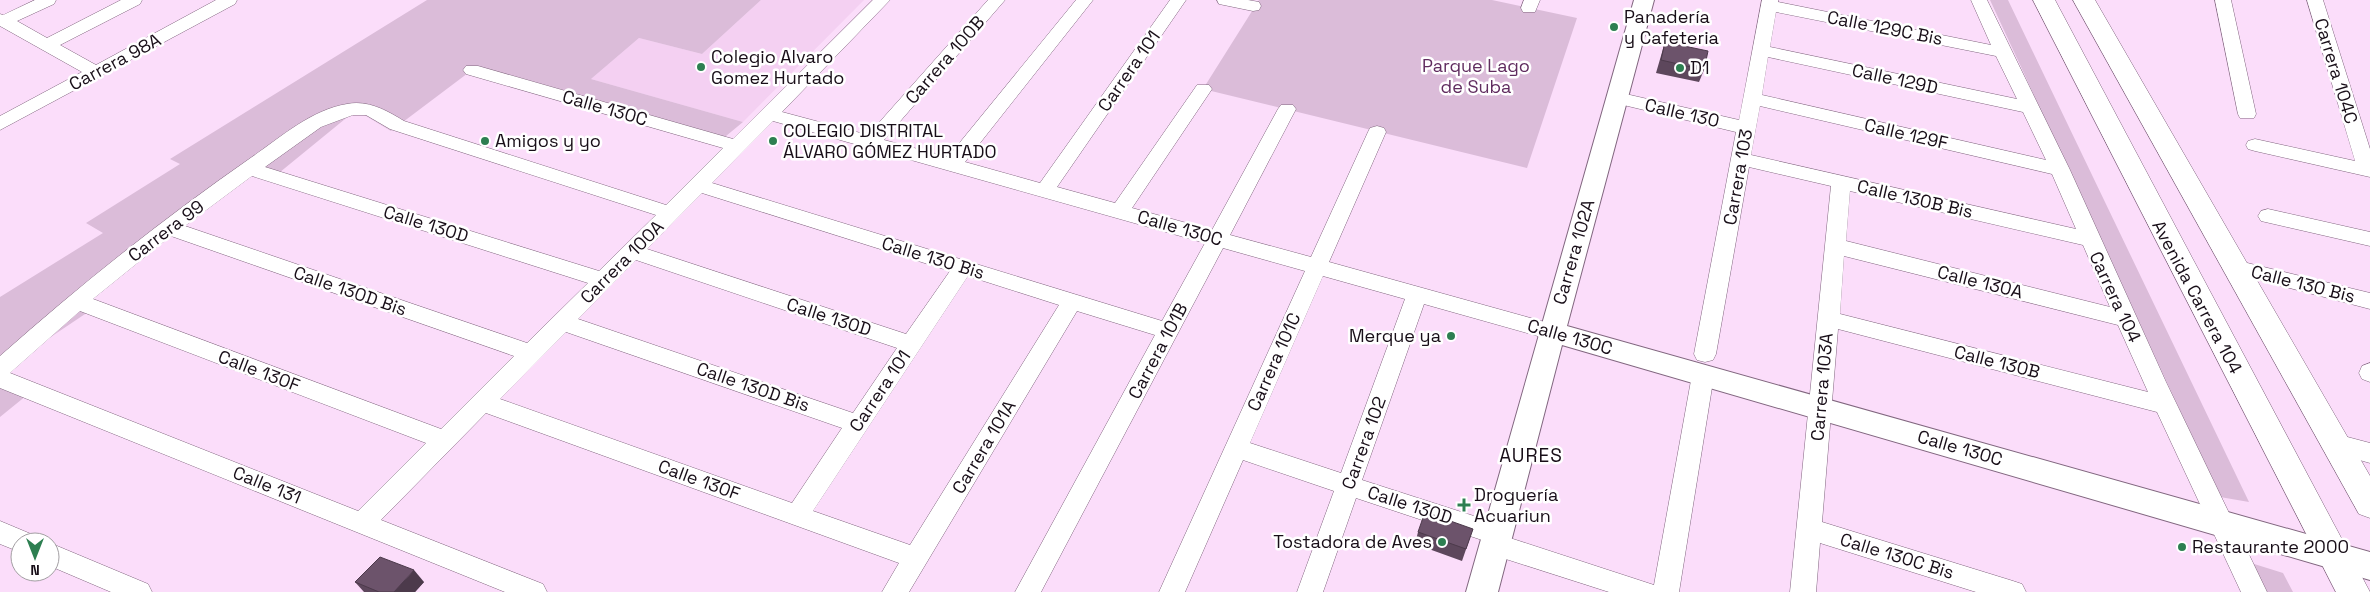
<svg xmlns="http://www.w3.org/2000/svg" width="2370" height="592" font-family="'Space Grotesk',sans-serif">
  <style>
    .built { fill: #f4d0f2 }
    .green { fill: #dbbcd9 }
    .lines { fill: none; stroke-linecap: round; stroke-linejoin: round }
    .minor-casing { stroke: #81667f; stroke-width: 1 }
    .tertiary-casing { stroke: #81667f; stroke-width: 2 }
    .primary-casing { stroke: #81667f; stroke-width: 1 }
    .minor { fill: #fff; fill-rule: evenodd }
    .tertiary { fill: #fff; fill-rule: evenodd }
    .primary { fill: #fff; fill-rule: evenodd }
    .wall { fill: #5d475c }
    .shaded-wall { fill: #4c3a4b }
    .building { fill: #6c536b; stroke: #4c3a4b }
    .poi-dot { fill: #2d7f51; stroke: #fff; stroke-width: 2 }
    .labels { text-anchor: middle; stroke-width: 5; stroke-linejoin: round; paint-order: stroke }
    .poi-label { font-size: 18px; fill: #180e18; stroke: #fff; text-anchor: start }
    .street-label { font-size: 18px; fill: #180e18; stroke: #fff }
    .park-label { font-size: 18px; fill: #602c5f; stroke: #fff }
    .neighbourhood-label { font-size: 19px; letter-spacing: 1px; fill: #180e18; stroke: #fff }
  </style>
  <rect width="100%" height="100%" fill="#fbddfa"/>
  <!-- built -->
  <path class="built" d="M761 0H864L743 122 591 79 639 38 702 54Z"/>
  <!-- green -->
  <path class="green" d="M427 0H761L702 54 639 38 591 79 743 122 720 141 472 70 391 131 356 110 274 177 248 168 76 301 94 308 0 371V297L103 233 86 223 180 164 170 159Z
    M1259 0H1492L1577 18 1527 168 1203 89Z
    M1990 0H2008L2249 502 2220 497Z
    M0 379 32 391 0 417Z
    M2251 563 2283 573 2293 592H2266Z"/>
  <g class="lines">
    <!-- minor casing -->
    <g class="minor-casing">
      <path id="minor" d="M35 0H56L54 4 17 21 47 38 121 0H142L140 4 60 45 96 65 216 0H237L235 4 0 130V116L82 72 0 26V14L3 15Z
        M873 0H890L782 112 868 135 988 0H1005L884 140 948 157 1076 0H1093L965 162 1040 183 1170 0H1186L1057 187 1115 203 1197 85H1209L1212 89 1132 208 1212 230 1278 109 1281 105H1293L1296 109 1230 235 1311 257 1368 132 1370 128 1377 126 1384 128 1386 132 1329 262 1552 324 1560 326 1563 332 1560 338 1552 340 1424 304 1362 480 1508 527 1511 535 1510 538 1654 585 1692 375 1695 369 1703 366 1711 369 1714 375 1679 592H1609L1487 553 1483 545 1485 541 1356 498 1323 592H1297L1334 491 1243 460 1185 592H1159L1305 271 1223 248 1041 592H1015L1155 335 1077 311 909 592H882L899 563 486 413 381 520 543 584 547 592H505L0 388V356C80 285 164 218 252 157 281 137 311 110 347 104 368 100 386 110 404 121L666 205 723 148 466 74 463 70 466 66H478L733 139ZM353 115H366L390 129 656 215 599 271 265 167 321 127ZM773 121 1205 243 1162 321 712 183ZM252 176 588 283 527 343 185 226ZM702 193 950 271 906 334 647 249ZM171 236 514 356 441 429 93 299ZM636 260 897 348 853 413 578 319ZM968 276 1059 305 910 545 813 511ZM1323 276 1405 299 1341 473 1250 443ZM80 311 426 443 358 511 10 373ZM566 332 842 428 792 503 500 399Z
        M1217 0H1248L1259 2 1261 6 1259 10 1253 11 1219 4Z
        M1524 0H1540L1535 12H1523L1521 8Z
        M1762 0H1778V2L1991 45 1971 0H1987L2070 170 2166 382 2267 592H2241L2157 412 1838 329 1822 522 2013 581 2022 584 2026 592H1976L1820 543 1816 592H1790L1831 186 1749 167 1716 354 1713 360 1705 362 1697 360 1694 354 1736 132 1611 102 1608 98 1611 94 1617 92 1739 120ZM1776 12 1996 56 2017 99 1770 47ZM1768 57 2023 112 2046 160 1762 95ZM1760 106 2052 174 2076 229 1751 155ZM1850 191 2083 245 2110 307 1846 241ZM1844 256 2118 325 2148 392 1840 314Z
        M2215 0H2231L2256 114 2254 118H2240L2238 114Z
        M2307 0H2323L2370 149V177L2255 151 2248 149 2246 145 2248 141 2255 139 2355 161Z
        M2268 209 2370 232V246L2261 221 2258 216 2261 211Z
        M2235 260 2370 293V309L2228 272 2225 267 2228 262Z
        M2370 363V382L2362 379 2359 373 2362 366Z
        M2336 434 2370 443V463L2328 451 2324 444 2328 437Z
        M0 521 31 534 35 542H20V552L0 544Z
        M50 543 148 584 152 592H111L50 566Z"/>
    </g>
    <!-- tertiary casing -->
    <g class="tertiary-casing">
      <path id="tertiary" d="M1634 0H1654L1567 326 2370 552V580L1562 345 1498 592H1466Z"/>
    </g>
    <!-- primary casing -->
    <g class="primary-casing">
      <path id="primary" d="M2033 0H2055L2370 592H2336Z
        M2073 0H2095L2370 476V518L2359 514Z"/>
    </g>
    <!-- minor -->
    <use href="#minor" class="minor"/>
    <!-- tertiary -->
    <use href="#tertiary" class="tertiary"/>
    <!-- primary -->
    <use href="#primary" class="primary"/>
  </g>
  <!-- wall -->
  <path class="wall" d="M1665 42 1704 70 1699 82 1656 73Z
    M1473 529 1462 561 1415 544 1418 532Z
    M355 582H424L415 592H364Z"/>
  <!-- shaded-wall -->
  <path class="shaded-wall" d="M414 570 424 582 415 592H394Z"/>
  <!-- building -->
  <path class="building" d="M1665 42 1708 51 1704 70 1661 60Z
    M1425 512 1473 529 1466 549 1418 532Z
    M380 557 414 570 394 592H379L355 582Z"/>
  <!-- markers -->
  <g class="poi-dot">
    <circle cx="1614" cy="27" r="5"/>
    <circle cx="701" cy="67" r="5"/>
    <circle cx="1680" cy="68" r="5"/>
    <circle cx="485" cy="141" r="5"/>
    <circle cx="773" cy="141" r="5"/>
    <circle cx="1451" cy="336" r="5"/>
    <path d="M1461.5 497.5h5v5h5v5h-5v5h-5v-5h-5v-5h5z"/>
    <circle cx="1442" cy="542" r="5"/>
    <circle cx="2182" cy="547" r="5"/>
  </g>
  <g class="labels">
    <!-- poi labels -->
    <g class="poi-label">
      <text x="1624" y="23">Panadería<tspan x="1624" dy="21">y Cafeteria</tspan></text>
      <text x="711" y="63">Colegio Alvaro<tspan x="711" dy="21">Gomez Hurtado</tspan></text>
      <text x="1690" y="74">D1</text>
      <text x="783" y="137">COLEGIO DISTRITAL<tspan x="783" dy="21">ÁLVARO GÓMEZ HURTADO</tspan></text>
      <text x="495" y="147">Amigos y yo</text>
      <text x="1441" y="342" text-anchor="end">Merque ya</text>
      <text x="1474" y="501">Droguería<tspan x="1474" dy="21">Acuariun</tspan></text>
      <text x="1432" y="548" text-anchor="end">Tostadora de Aves</text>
      <text x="2192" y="553">Restaurante 2000</text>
    </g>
    <!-- street labels -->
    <g class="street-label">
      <text transform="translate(1885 28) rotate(11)" y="6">Calle 129C Bis</text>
      <text transform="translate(945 60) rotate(-49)" y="6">Carrera 100B</text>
      <text transform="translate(115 62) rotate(-28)" y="6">Carrera 98A</text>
      <text transform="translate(1129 71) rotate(-55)" y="6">Carrera 101</text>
      <text transform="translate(2336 71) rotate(73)" y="6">Carrera 104C</text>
      <text transform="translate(1895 79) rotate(12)" y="6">Calle 129D</text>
      <text transform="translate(605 108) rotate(16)" y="6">Calle 130C</text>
      <text transform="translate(1682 113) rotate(13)" y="6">Calle 130</text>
      <text transform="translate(1906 134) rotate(13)" y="6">Calle 129F</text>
      <text transform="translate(1738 177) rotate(-80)" y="6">Carrera 103</text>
      <text transform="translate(1915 199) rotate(13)" y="6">Calle 130B Bis</text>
      <text transform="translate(426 224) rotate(17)" y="6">Calle 130D</text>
      <text transform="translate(1180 228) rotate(16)" y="6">Calle 130C</text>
      <text transform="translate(166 231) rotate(-37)" y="6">Carrera 99</text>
      <text transform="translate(1574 252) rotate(-74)" y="6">Carrera 102A</text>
      <text transform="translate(933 258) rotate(17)" y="6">Calle 130 Bis</text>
      <text transform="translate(622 262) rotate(-45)" y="6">Carrera 100A</text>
      <text transform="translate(1980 282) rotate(14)" y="6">Calle 130A</text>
      <text transform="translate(2303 284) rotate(14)" y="6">Calle 130 Bis</text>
      <text transform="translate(350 291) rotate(19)" y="6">Calle 130D Bis</text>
      <text transform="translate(2115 297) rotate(65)" y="6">Carrera 104</text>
      <text transform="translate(2197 297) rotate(62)" y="6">Avenida Carrera 104</text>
      <text transform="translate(829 317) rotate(18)" y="6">Calle 130D</text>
      <text transform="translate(1570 337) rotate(16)" y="6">Calle 130C</text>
      <text transform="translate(1158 351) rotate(-62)" y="6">Carrera 101B</text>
      <text transform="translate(1274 362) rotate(-66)" y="6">Carrera 101C</text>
      <text transform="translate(1997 362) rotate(14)" y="6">Calle 130B</text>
      <text transform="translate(259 371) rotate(21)" y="6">Calle 130F</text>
      <text transform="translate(753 387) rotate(19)" y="6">Calle 130D Bis</text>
      <text transform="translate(1822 387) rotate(-85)" y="6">Carrera 103A</text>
      <text transform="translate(880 391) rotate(-56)" y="6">Carrera 101</text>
      <text transform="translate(1364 443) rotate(-70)" y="6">Carrera 102</text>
      <text transform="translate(984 447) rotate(-59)" y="6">Carrera 101A</text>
      <text transform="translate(1960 448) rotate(16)" y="6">Calle 130C</text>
      <text transform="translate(699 480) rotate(20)" y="6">Calle 130F</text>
      <text transform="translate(267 485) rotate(22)" y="6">Calle 131</text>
      <text transform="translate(1410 505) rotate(18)" y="6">Calle 130D</text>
      <text transform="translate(1897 556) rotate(17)" y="6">Calle 130C Bis</text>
    </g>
    <!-- park labels -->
    <g class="park-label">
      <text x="1476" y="72">Parque Lago<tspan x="1476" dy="21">de Suba</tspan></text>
    </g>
    <!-- neighbourhood labels -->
    <g class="neighbourhood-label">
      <text x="1531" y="462">AURES</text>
    </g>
  </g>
  <!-- north arrow -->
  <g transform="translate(35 557) rotate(180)"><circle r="24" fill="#ffffff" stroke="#a39fa3"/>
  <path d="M0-4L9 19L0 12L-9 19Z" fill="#2d7f51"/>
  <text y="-8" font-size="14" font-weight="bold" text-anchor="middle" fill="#180e18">N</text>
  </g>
</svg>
